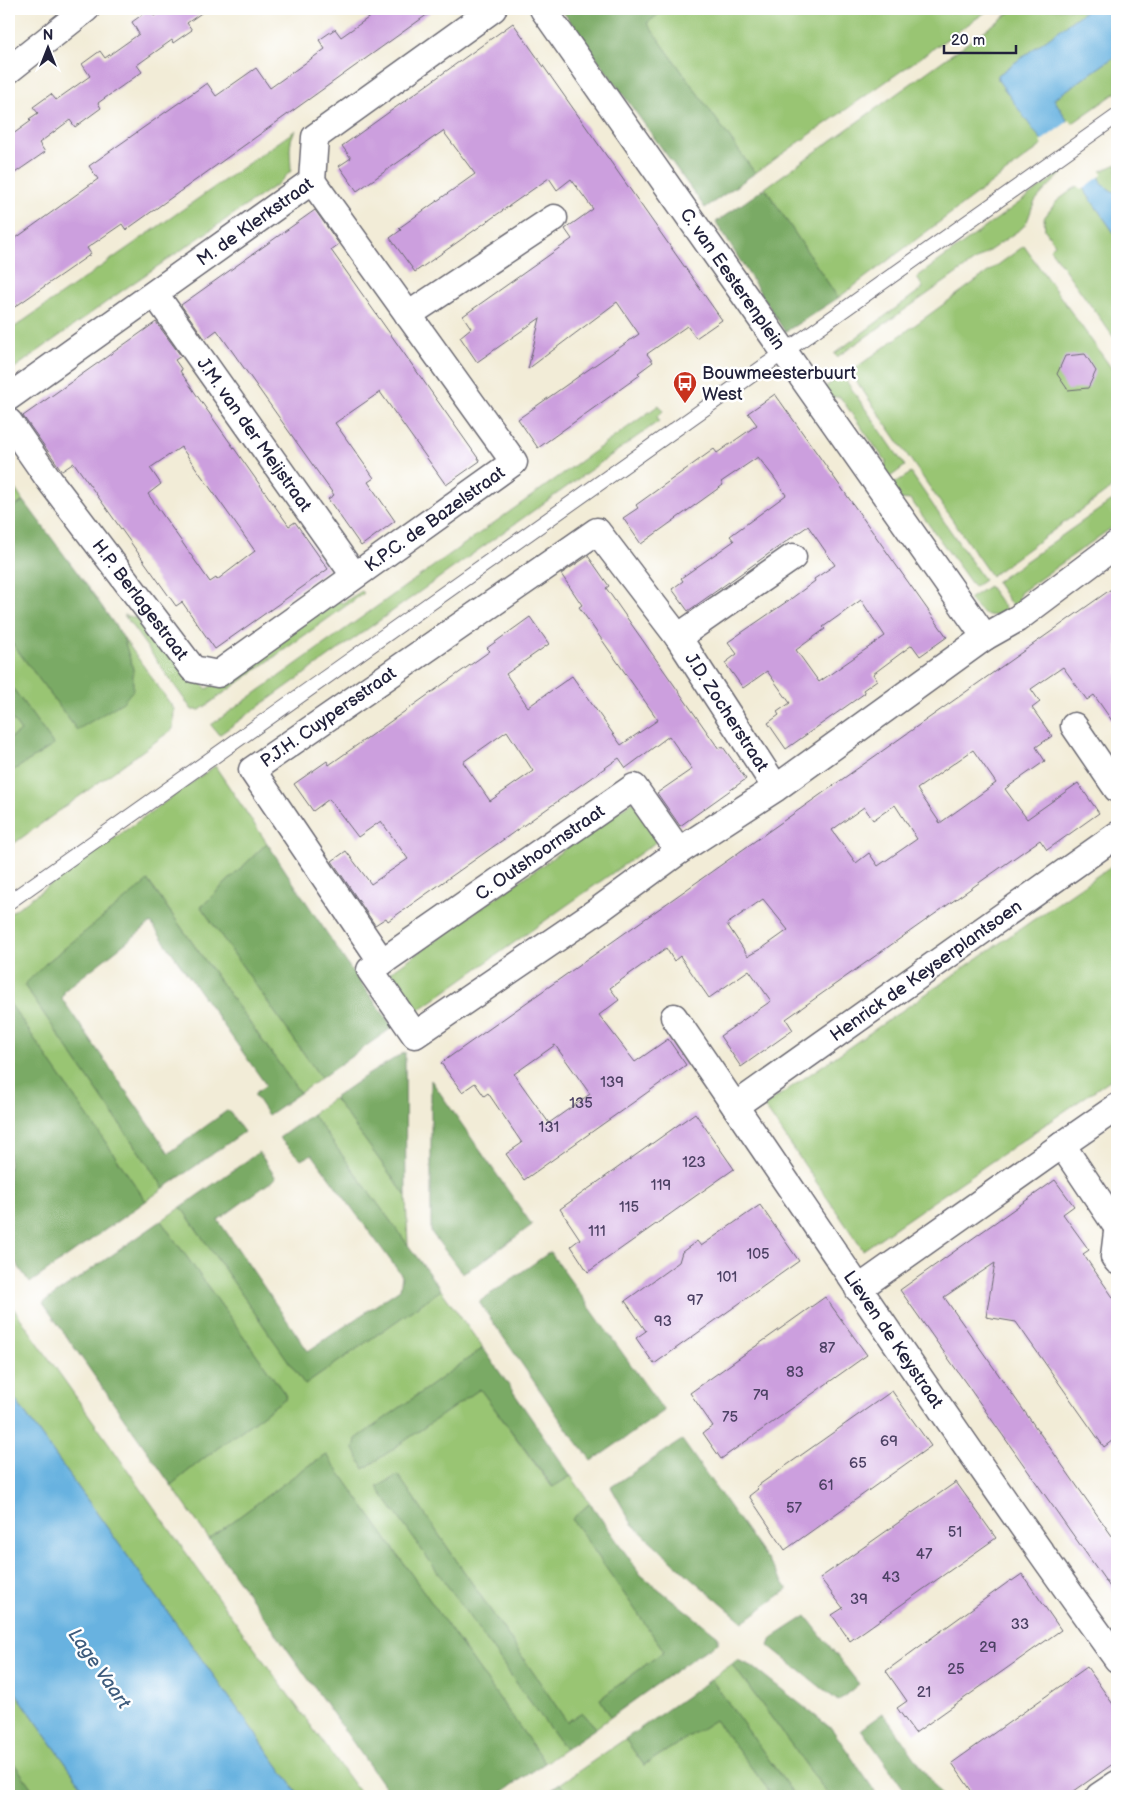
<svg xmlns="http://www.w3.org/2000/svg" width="1126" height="1805" font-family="'Balsamiq Sans',sans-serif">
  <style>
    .green { fill: #99c573; stroke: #5e7457 }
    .forest { fill: #7aaa65; stroke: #4e6650 }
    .water { fill: #67b2e0; stroke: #446a8e }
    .pier { fill: #f2ecd7 }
    .building { fill: #cc9fde; fill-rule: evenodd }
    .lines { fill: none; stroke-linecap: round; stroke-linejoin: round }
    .lane-casing { stroke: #6b6972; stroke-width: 16 }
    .street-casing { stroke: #6b6972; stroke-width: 29 }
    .lane { stroke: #fff; stroke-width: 14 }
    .street { stroke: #fff; stroke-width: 26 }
    .labels { text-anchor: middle; stroke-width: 5; stroke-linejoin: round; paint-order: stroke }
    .number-label { font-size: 15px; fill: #4c4164 }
    .street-label { font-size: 18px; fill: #22223b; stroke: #fff }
    .poi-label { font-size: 18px; fill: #22223b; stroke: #fff; text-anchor: start }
    .water-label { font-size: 19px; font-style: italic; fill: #3e5c7d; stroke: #fff }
  </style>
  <rect width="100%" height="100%" fill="#fff"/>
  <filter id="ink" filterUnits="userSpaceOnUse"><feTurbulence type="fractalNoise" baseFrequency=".02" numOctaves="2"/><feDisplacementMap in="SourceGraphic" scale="10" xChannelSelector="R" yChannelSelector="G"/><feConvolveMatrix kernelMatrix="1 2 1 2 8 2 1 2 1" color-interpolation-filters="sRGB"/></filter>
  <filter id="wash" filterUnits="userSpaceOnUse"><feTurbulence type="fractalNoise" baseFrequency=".0096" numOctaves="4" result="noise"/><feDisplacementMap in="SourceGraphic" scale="20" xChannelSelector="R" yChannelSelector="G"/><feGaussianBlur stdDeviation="1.12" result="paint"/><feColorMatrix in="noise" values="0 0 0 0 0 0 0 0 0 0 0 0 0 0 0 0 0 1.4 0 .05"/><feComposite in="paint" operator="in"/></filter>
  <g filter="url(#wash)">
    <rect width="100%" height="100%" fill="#f2ecd7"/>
    <!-- green -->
    <path class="green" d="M666 9H990L755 173 646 23Z
      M1015 9H1088L998 75V80L1045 143 838 298 765 188Z
      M1117 55V92L1070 125 1054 99Z
      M296 130C287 140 291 158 291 171L279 183 126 288 9 372V331Z
      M1117 164V194L1100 184 1099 172Z
      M1067 168C1057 179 1045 189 1036 200 1030 208 1030 221 1022 228L837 357 834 354 923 288 917 277Z
      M1080 184 1117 237V342L1050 249 1055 244 1045 230 1044 218 1057 201Z
      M1024 246 1117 376V484L991 576 850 372Z
      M842 375 905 466 886 480 883 476 886 462 840 397H827L821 390Z
      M659 405 663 411 657 417 659 421 219 735 211 725Z
      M911 473 984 580 974 587 911 500 899 499 890 486Z
      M9 480 23 501 9 510Z
      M1117 497V524L1020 593 1018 604 1013 607 996 582Z
      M989 586 1007 611C989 621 981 613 969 599Z
      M362 591 364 593 200 710H192L124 615 140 619 207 689 336 598 342 603Z
      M123 637 174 709 173 729 9 847V773L54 745 9 683V639L77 730 133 669Z
      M9 715 21 731 9 739Z
      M215 766 267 843 201 907 321 1078 300 1093 149 882 45 964 24 985 164 1188 146 1201 9 1002V914Z
      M633 801 659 840 412 1015 385 976Z
      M1117 862V1075L863 1250 764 1106Z
      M334 1098 406 1196 408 1245 312 1114Z
      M181 1207 305 1385 441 1290 483 1348 356 1439 364 1469 480 1389 552 1487 571 1476 590 1503 572 1519 664 1651 600 1699 611 1717 596 1728 582 1712 567 1722 398 1475 378 1488 518 1685 565 1749 545 1763 327 1455 302 1470 209 1539 171 1485 203 1459 287 1397 161 1221Z
      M9 1302 223 1605 362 1796H300L9 1391Z
      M732 1664 829 1796H795L711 1679Z
      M9 1683 89 1796H37L9 1756Z
      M715 1720 773 1796H569L560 1784 625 1739 644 1765Z"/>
    <!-- forest -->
    <path class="forest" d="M561 9H666L647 23 755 173 705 208Z
      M765 188 838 298 785 332 716 222Z
      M24 501 94 595 123 637 133 669V690L123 702 77 730 9 639V510Z
      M9 683 54 745 9 773V739L21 731 9 715Z
      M267 843 352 971 393 1027 321 1078 201 907Z
      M148 881 300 1093 268 1115 254 1094 266 1085 151 923 65 990 62 999 169 1153 228 1110 244 1132 164 1188 24 985 45 964Z
      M9 1002 146 1201 30 1283 9 1253Z
      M405 1052 406 1196 334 1098 364 1077Z
      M431 1080 532 1225 480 1263 462 1273 431 1232Z
      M312 1114 441 1290 305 1385 181 1207 259 1152 276 1178 218 1220 308 1351 400 1289 402 1276 312 1154 301 1160 279 1138Z
      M161 1221 287 1397 203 1459 171 1485 43 1303Z
      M550 1252 664 1411 592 1461 566 1428 479 1302Z
      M483 1348 571 1476 553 1487 480 1389 364 1469 354 1449 356 1439Z
      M682 1440 788 1589 743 1622 692 1579 632 1524 611 1487Z
      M327 1455 545 1763 496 1796H391L209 1539 302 1470Z
      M398 1475 567 1722 582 1712 596 1728 565 1749 518 1685 377 1487Z
      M590 1503 641 1575 718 1636V1643L696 1656 611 1717 600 1699 664 1651 572 1519Z
      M806 1616 859 1684 838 1701 769 1646 772 1638Z
      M737 1660 752 1666 832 1729 878 1796H829L732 1664Z
      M711 1679 795 1796H773L715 1720 644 1765 625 1739Z
      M883 1713 942 1796H909L861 1729Z
      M9 1756 37 1796H9Z
      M560 1784 569 1796H542Z"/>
    <!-- water -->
    <path class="water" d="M1088 9H1117V55L1054 99 1099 172 1101 184 1117 194V237L1080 184 1034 131 998 80V75Z
      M9 1391 300 1796H89L9 1683Z"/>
    <!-- pier -->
    <path class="pier" d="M1070 120 1101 170 1102 175 1081 190 1040 142Z"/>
    <g id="blocks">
      <!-- building -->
      <path class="building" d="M150 9 154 16 165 9H207L187 23 192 30 173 43 172 40 137 65 142 72 98 103 101 108 75 127 70 120 39 143 45 152 9 177V137L31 121 29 119 38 113 33 107 51 94 56 100 90 76 82 64 100 51 105 58 139 34 132 22Z
        M381 9H435L126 230 122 224 87 248 91 254 9 311V243L98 179 89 166 207 83 216 96 256 68 270 88 325 49 319 40 335 29 341 37Z
        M513 23 722 320 696 338 687 326 647 354 653 362 638 373 640 375 538 448 518 419 639 334 617 302 528 369 540 318 477 362 460 337 471 328 463 316 572 239 565 229 593 209 571 179 557 190 549 178 415 272 390 238 401 230 399 228 475 174 443 131 357 191 339 166 351 158 342 146Z
        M315 210 339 244 331 250 480 461 446 485 380 392 335 423 374 478 368 482 395 521 361 546 328 499 334 495 217 330 205 339 181 305Z
        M156 322 181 356 175 360 182 370 180 371 207 410 289 526 295 522 328 569 215 649 182 602 176 606 74 463 62 471 23 416ZM181 447 255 551 217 580 216 578 210 582 148 494 161 484 150 468Z
        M1085 354 1096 371 1088 388 1068 390 1057 374 1065 356Z
        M775 394 947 637 920 656 912 645 873 674 877 680 863 690 865 693 786 749 768 723 779 715 777 712 790 703 767 671 743 688 725 663 737 654 728 642 792 598 815 581 814 579 835 565 808 526 688 611 672 589 683 581 681 578 734 541 730 536 786 495 773 476 758 457 721 482 723 485 641 544 623 518 638 508 636 505 714 449 717 453 757 425 748 413ZM861 600 885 636 819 682 796 650 825 629 823 627Z
        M588 556 609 586 606 588 719 749 723 747 746 779 680 826 657 793 692 769 669 736 626 768 619 758 388 921 386 918 375 925 332 861 346 851 371 884 408 859 381 821 358 837 329 799 313 811 294 784 327 761 329 765 377 731 490 651 487 648 530 617 549 644 506 674 528 707 572 676 621 745 658 720 579 607 582 605 561 574ZM507 731 533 771 490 801 463 762Z
        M1117 585V728L1094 695 1087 700 1063 667 1031 689 1040 702 1032 708 1052 736 1036 747 1045 761 1005 789 1027 819 1078 783 1099 813 1047 850 1040 840 1007 863 786 1019 793 1030 741 1067 720 1036 771 1001 749 970 709 998 680 956 674 961 666 948 610 988 619 1000 599 1015 635 1062 668 1039 686 1065 524 1180 506 1154 522 1143 488 1093 484 1096 475 1083 462 1092 441 1063ZM973 750 996 783 940 823 917 789ZM895 805 917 839 878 866 869 853 856 863 832 830 864 807 873 820ZM763 899 788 930 764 947 748 956 727 924ZM555 1045 590 1094 549 1123 514 1074Z
        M695 1113 734 1169 588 1272 571 1246 580 1239 560 1209Z
        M1055 1180 1074 1206 1063 1214 1089 1250 1083 1254 1117 1303V1437L1104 1447 1016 1322 986 1317 995 1263 944 1297 1117 1543V1597L900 1290Z
        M760 1205 799 1261 654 1364 636 1338 646 1331 625 1301 679 1262 682 1252 697 1241 701 1246Z
        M825 1297 867 1355 721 1459 703 1433 713 1426 690 1393Z
        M892 1391 931 1446 785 1550 749 1496 758 1489 756 1487Z
        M956 1482 996 1538 850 1641 832 1615 843 1608 820 1578Z
        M1022 1574 1061 1630 915 1733 897 1708 907 1701 886 1671 1011 1580 1012 1581Z
        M1087 1667 1117 1710V1761L1067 1796H975L952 1763Z"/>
    </g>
  </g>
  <g filter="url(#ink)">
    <use href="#blocks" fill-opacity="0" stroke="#6b6972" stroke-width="1"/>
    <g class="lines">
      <!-- lane casing -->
      <g class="lane-casing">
        <path id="lane" d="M9 902 1117 116"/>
      </g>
      <!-- street casing -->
      <g class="street-casing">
        <g id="street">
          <path id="s1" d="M543 9 985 637 1017 619 1117 544"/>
          <path d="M9 70 86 9"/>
          <path id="s2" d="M155 294 354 575"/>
          <path d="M408 315 554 218"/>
          <path id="s3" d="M9 397 312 181 315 137 493 9"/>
          <path id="s4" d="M9 422 50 481 193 669 218 674 514 462 312 181"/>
          <path d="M678 637 793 557"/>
          <path d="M1074 726 1117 789"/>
          <path d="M776 788 678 637 597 531 252 770 382 962 370 970 415 1035 600 909 679 851 776 788 985 637"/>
          <path id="s5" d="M382 962 634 787 679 851"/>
          <path id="s6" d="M674 1017C821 1231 964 1448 1117 1659"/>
          <path id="s7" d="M735 1106 1117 835"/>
          <path d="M1062 1145 1117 1227"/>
          <path d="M1117 1232 1114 1257 1117 1261"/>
          <path d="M858 1289 1062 1145 1117 1107"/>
          <path d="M1099 1796 1117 1784"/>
        </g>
      </g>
      <!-- lane -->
      <use href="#lane" class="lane"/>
      <!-- street -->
      <use href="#street" class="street"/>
    </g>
  </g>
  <!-- icons -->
  <defs>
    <g id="bus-pin" transform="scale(1.25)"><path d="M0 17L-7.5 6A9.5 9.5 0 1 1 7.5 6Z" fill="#c8321e" stroke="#fff"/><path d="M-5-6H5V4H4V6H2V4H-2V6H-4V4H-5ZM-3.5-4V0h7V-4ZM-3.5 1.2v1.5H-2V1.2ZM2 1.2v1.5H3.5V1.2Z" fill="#fff"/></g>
  </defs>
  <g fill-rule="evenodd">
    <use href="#bus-pin" x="685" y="383"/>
  </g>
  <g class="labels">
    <!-- number labels -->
    <g class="number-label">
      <text x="612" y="1087">139</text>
      <text x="581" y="1108">135</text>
      <text x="549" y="1132">131</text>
      <text x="694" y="1167">123</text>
      <text x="661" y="1190">119</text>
      <text x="629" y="1212">115</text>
      <text x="597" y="1236">111</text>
      <text x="758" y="1259">105</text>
      <text x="727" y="1282">101</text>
      <text x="695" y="1305">97</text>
      <text x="663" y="1326">93</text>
      <text x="827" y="1353">87</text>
      <text x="795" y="1377">83</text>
      <text x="761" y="1400">79</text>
      <text x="730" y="1422">75</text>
      <text x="889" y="1446">69</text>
      <text x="858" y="1468">65</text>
      <text x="826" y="1490">61</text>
      <text x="794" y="1513">57</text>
      <text x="955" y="1537">51</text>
      <text x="924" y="1559">47</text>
      <text x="891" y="1582">43</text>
      <text x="859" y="1604">39</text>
      <text x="1020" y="1629">33</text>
      <text x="988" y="1652">29</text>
      <text x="956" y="1674">25</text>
      <text x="924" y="1697">21</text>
    </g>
    <!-- street labels -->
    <g class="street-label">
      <text dy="6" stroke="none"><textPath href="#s3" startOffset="302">M. de Klerkstraat</textPath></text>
      <text dy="6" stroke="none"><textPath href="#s1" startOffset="330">C. van Eesterenplein</textPath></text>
      <text dy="6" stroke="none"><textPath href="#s2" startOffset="172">J.M. van der Meijstraat</textPath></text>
      <text dy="6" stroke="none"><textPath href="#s4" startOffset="600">K.P.C. de Bazelstraat</textPath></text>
      <text dy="6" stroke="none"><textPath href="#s4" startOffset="221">H.P. Berlagestraat</textPath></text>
      <text transform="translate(727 712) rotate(57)" y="6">J.D. Zocherstraat</text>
      <text transform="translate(328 717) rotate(-35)" y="6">P.J.H. Cuypersstraat</text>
      <text dy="6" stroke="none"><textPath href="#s5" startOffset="192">C. Outshoornstraat</textPath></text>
      <text dy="6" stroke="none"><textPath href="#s7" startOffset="234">Henrick de Keyserplantsoen</textPath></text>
      <text dy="6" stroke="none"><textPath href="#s6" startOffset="390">Lieven de Keystraat</textPath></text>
    </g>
    <!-- poi labels -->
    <g class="poi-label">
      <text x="702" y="379">Bouwmeesterbuurt<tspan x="702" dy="21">West</tspan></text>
    </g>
    <!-- water labels -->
    <g class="water-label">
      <text transform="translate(100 1668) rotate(55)" y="7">Lage Vaart</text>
    </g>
  </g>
  <!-- margin -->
  <rect width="1126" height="1805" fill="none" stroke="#fff" stroke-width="30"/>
  <!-- north arrow -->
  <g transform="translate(48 48)" stroke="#ffffff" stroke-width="4" paint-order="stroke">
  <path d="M0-4L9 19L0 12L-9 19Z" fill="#22223b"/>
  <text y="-8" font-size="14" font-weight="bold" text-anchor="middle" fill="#22223b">N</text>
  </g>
  <!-- scale -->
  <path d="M944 45v8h72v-8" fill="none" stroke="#22223b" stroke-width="2.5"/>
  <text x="951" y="45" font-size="15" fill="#22223b" stroke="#ffffff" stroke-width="4" paint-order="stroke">20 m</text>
</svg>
